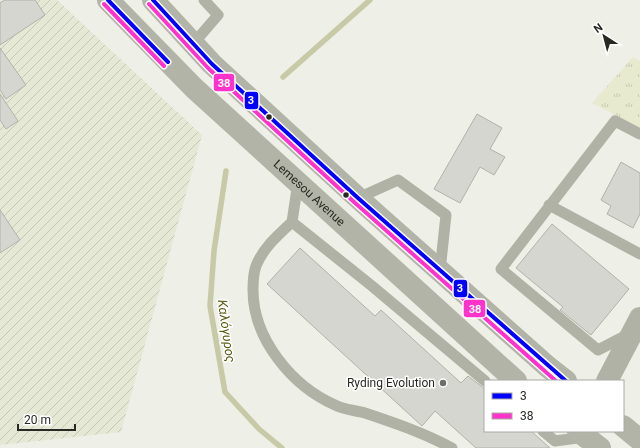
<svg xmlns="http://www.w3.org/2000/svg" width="640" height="448" font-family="Roboto,sans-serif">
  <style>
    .industrial { fill: url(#industrial-furrows) }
    .grass { fill: url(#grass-tufts) }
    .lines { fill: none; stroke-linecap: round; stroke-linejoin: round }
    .stream { stroke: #c8caa7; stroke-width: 5.5 }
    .building { fill: #d5d6cf; stroke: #b2b2ab }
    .service { stroke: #b1b2a6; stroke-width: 11 }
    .minor { stroke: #b1b2a6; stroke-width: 22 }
    .primary { stroke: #b2b4a7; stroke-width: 22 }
    .bus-1-casing { stroke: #fff; stroke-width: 7 }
    .bus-2-casing { stroke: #fff; stroke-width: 7 }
    .bus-1 { stroke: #0100ff; stroke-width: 4 }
    .bus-2 { stroke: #f3c; stroke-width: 4 }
    .bus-dot { fill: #282922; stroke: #fff; stroke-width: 1.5 }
    .poi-dot { fill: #6d6e67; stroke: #fff; stroke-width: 1.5 }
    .labels { text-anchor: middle; stroke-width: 3; stroke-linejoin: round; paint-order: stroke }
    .street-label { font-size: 12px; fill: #282922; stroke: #fff }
    .poi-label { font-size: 12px; fill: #282922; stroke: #fff; text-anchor: end }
    .water-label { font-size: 13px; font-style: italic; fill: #585a0f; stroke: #fff }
    .line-badge { stroke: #fff; stroke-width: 1.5 }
    .badge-label { font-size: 11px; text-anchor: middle; font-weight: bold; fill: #fff }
  </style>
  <defs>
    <pattern id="industrial-furrows" width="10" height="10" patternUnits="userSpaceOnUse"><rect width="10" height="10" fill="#e6e8d6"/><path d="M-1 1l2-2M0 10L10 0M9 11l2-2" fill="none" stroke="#c5c7b7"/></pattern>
    <pattern id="grass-tufts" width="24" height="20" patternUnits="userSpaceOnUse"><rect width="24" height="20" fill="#e8eacf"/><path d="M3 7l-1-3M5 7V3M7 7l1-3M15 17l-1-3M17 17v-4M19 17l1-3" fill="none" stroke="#c7c9b1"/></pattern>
  </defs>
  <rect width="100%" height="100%" fill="#eeefe6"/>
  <!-- industrial -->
  <path class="industrial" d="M0 0H57L202 135 121 432 0 445Z"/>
  <!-- grass -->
  <path class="grass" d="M633 57 640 61V128L592 103Z"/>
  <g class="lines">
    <!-- stream -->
    <path class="stream" d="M283 77 370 0
      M226 171 214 251 210 306 225 392 259 429 282 448"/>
  </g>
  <!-- building -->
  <path class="building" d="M5 0H35L45 15 0 45V3Z
    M0 48 26 85 6 99 0 90Z
    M0 94 18 121 6 129 0 120Z
    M477 114 502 128 490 149 505 157 494 175 480 167 460 203 434 189Z
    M621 162 640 173V214L633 228 607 214 611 206 601 200Z
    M0 210 20 240 0 253Z
    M552 224 629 289 591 335 560 310 563 307 516 268Z
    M300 248 375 316 381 310 461 383 468 376 485 389V431H531L550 448H476L435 411 422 426 267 284Z"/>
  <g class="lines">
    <!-- service -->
    <path class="service" d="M193 44 218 15 204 0
      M298 182 292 222 372 286 485 381
      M358 198 398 180 446 215 440 271
      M549 205 640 254
      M292 222C278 235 263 248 256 266 253 274 253 282 253 290 253 339 292 386 335 405 344 410 355 410 365 413 395 423 424 433 452 448
      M629 334 598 350 501 269 615 121 640 134
      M543 431 555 441 585 437"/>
    <!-- minor -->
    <path class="minor" d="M607 381 640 318"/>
    <!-- primary -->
    <g class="primary">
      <path id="s1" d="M108 0 194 88 516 381"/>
      <path d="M153 0 212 64 358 198 548 367 566 381"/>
      <path d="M623 426 640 440"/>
      <path d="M578 431 600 448"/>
    </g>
    <!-- bus-1 casing -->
    <g class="bus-1-casing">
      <path id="bus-1" d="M108 0 168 62
        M153 0 212 64 358 198 566 381"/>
    </g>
    <!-- bus-2 casing -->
    <g class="bus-2-casing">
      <path id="bus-2" d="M104 4 164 66
        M149 4 208 68 354 202 556 381"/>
    </g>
    <!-- bus-1 -->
    <use href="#bus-1" class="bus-1"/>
    <!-- bus-2 -->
    <use href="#bus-2" class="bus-2"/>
  </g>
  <!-- markers -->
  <g class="bus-dot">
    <circle cx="269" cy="117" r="3.5"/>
    <circle cx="346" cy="195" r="3.5"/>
  </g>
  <circle class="poi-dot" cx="443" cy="383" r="4"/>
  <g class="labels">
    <!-- street labels -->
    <g class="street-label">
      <text dy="4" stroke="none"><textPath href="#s1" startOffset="279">Lemesou Avenue</textPath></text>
    </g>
    <!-- poi labels -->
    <g class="poi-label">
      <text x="435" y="387">Ryding Evolution</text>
    </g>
    <!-- water labels -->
    <g class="water-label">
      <text transform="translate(227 331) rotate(82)" y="5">Καλόγυρος</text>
    </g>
  </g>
  <g class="line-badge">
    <rect x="213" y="73" width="22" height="19" rx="4" fill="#f3c"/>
    <rect x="244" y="91" width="15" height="19" rx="4" fill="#0100ff"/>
    <rect x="453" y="279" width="15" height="19" rx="4" fill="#0100ff"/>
    <rect x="463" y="299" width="23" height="19" rx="4" fill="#f3c"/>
  </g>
  <g class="badge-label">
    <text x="224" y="87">38</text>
    <text x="251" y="104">3</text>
    <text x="460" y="292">3</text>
    <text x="475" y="313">38</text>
  </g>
  <!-- legend -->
  <rect x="484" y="380" width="140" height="52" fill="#ffffff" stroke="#a9a9a7"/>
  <rect x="492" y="393" width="20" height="6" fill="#0100ff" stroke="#a9a9a7"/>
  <text x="520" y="400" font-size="12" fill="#282922">3</text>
  <rect x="492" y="413" width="20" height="6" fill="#ff33cc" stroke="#a9a9a7"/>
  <text x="520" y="420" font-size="12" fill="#282922">38</text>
  <!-- north arrow -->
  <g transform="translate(604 36) rotate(324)" stroke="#ffffff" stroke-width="3" paint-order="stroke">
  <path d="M0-3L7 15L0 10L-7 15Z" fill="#282922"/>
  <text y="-6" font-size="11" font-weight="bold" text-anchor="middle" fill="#282922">N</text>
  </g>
  <!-- scale -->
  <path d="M18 424v6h57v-6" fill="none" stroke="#282922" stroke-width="2"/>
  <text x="24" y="424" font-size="12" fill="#282922" stroke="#ffffff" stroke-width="3" paint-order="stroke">20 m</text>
</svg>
